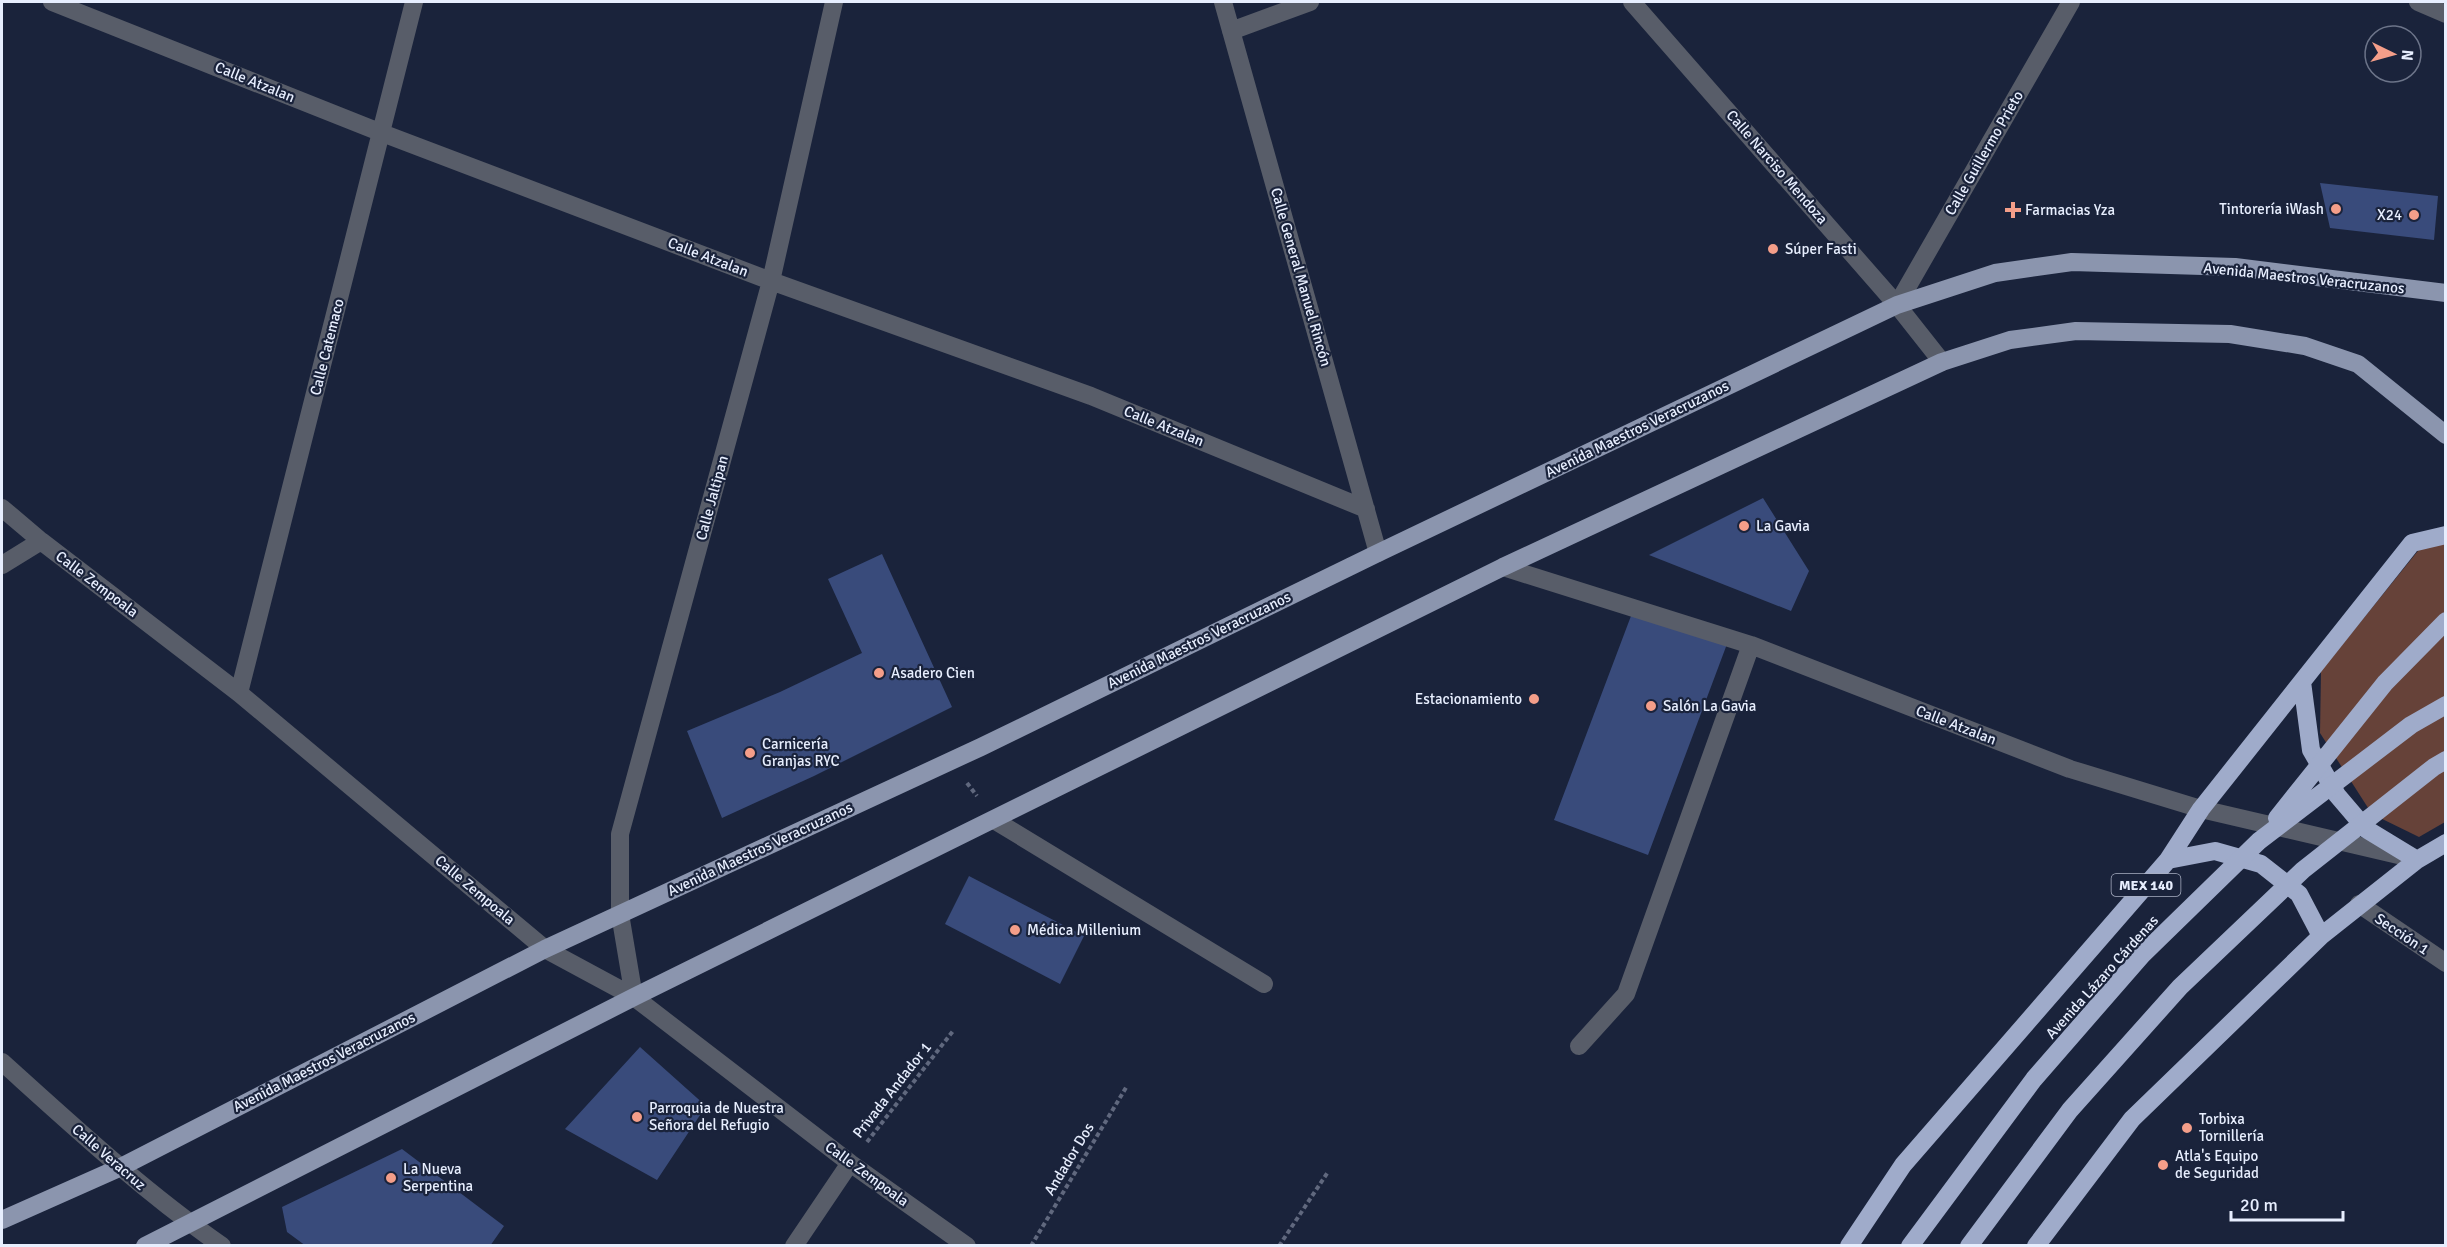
<svg xmlns="http://www.w3.org/2000/svg" width="2447" height="1247" font-family="Signika,sans-serif">
  <style>
    .green { fill: #664239 }
    .building { fill: #394b7b }
    .lines { fill: none; stroke-linecap: round; stroke-linejoin: round }
    .path { stroke: #60687e; stroke-width: 4; stroke-dasharray: 4.5 3; stroke-linecap: butt }
    .minor { stroke: #585d69; stroke-width: 18 }
    .major { stroke: #8b95ae; stroke-width: 18 }
    .highway { stroke: #9fabca; stroke-width: 18 }
    .highway-bridge { stroke: #9fabca; stroke-width: 18 }
    .poi-dot { fill: #f49e89; stroke: #1a233b; stroke-width: 2 }
    .labels { text-anchor: middle; stroke-width: 4.5; stroke-linejoin: round; paint-order: stroke }
    .shield { fill: #1a233b; stroke: #aab1c4; stroke-width: 1.5 }
    .shield-label { font-size: 14px; font-weight: bold; fill: #e7eefe }
    .street-label { font-size: 15px; fill: #e7eefe; stroke: #1a233b }
    .poi-label { font-size: 15px; fill: #e7eefe; stroke: #1a233b; text-anchor: start }
  </style>
  <rect width="100%" height="100%" fill="#1a233b"/>
  <!-- green -->
  <path class="green" d="M2445 526V822L2419 837 2372 814 2320 733 2321 671 2430 536Z"/>
  <!-- building -->
  <path class="building" d="M2320 183 2438 196 2434 240 2330 228Z
    M1763 498 1809 571 1791 611 1649 555Z
    M882 554 952 707 814 776 722 818 687 731 780 692 862 653 828 579Z
    M1634 608 1727 644 1648 855 1554 820Z
    M969 876 1084 936 1060 984 945 924Z
    M640 1047 706 1106 657 1180 565 1129Z
    M402 1149 504 1226 490 1246H306L287 1232 282 1207Z"/>
  <g class="lines">
    <!-- path -->
    <path class="path" d="M967 783 977 796
      M867 1142 953 1031
      M1031 1246 1127 1086
      M1279 1246 1328 1172"/>
    <!-- minor -->
    <path class="minor" d="M52 2 382 133 771 281 1091 396 1366 509
      M1223 2 1378 553
      M1632 2 1897 305 1942 362
      M2418 2 2446 14
      M1231 31 1310 2
      M1897 305 2071 2
      M2 508 41 541 239 693 545 949 634 997 850 1163 967 1246
      M2 565 41 541
      M1503 567 1751 645 2070 769 2201 809 2411 858
      M239 693 414 2
      M994 820 1264 984
      M2359 904 2446 963
      M634 997 620 914V834L771 281 834 2
      M1579 1046 1626 994 1751 645
      M2 1062C73 1126 143 1191 222 1246
      M794 1246 850 1163"/>
    <!-- major -->
    <path class="major" d="M2 1220 119 1168 545 949 981 747 1378 553 1897 305 1995 273 2072 262 2235 267 2446 293
      M145 1246 634 997 1503 567 1942 362 2010 340 2076 331 2230 334 2305 346 2358 364 2446 435"/>
    <!-- highway -->
    <path class="highway" d="M2302 682 2311 750 2337 795 2366 829 2417 860
      M2168 860 2215 851 2261 864 2299 894 2321 936
      M1849 1246 1903 1165 2168 860 2201 809 2412 543 2446 535
      M2036 1246 2132 1119 2321 936 2417 860 2446 843"/>
    <!-- highway-bridge -->
    <path class="highway-bridge" d="M2277 818 2385 683 2446 621
      M1910 1246 2034 1079 2142 955 2259 841 2411 725 2446 705
      M1969 1246 2070 1110 2180 987 2303 870 2434 767 2446 760"/>
  </g>
  <!-- markers -->
  <g class="poi-dot">
    <circle cx="2336" cy="209" r="6"/>
    <path d="M2010 201h6v6h6v6h-6v6h-6v-6h-6v-6h6z"/>
    <circle cx="2414" cy="215" r="6"/>
    <circle cx="1773" cy="249" r="6"/>
    <circle cx="1744" cy="526" r="6"/>
    <circle cx="879" cy="673" r="6"/>
    <circle cx="1534" cy="699" r="6"/>
    <circle cx="1651" cy="706" r="6"/>
    <circle cx="750" cy="753" r="6"/>
    <circle cx="1015" cy="930" r="6"/>
    <circle cx="637" cy="1117" r="6"/>
    <circle cx="2187" cy="1128" r="6"/>
    <circle cx="2163" cy="1165" r="6"/>
    <circle cx="391" cy="1178" r="6"/>
  </g>
  <g class="labels">
    <!-- shield labels -->
    <rect class="shield" x="2111.5" y="874" width="69" height="22" rx="4.5"/>
    <g class="shield-label">
      <text x="2146" y="890">MEX 140</text>
    </g>
    <!-- street labels -->
    <g class="street-label">
      <text transform="translate(255 82) rotate(22)" y="5">Calle Atzalan</text>
      <text transform="translate(1984 153) rotate(-60)" y="5">Calle Guillermo Prieto</text>
      <text transform="translate(1777 167) rotate(49)" y="5">Calle Narciso Mendoza</text>
      <text transform="translate(708 257) rotate(21)" y="5">Calle Atzalan</text>
      <text transform="translate(1301 277) rotate(74)" y="5">Calle General Manuel Rincón</text>
      <text transform="translate(2304 278) rotate(6)" y="5">Avenida Maestros Veracruzanos</text>
      <text transform="translate(327 347) rotate(-76)" y="5">Calle Catemaco</text>
      <text transform="translate(1164 426) rotate(22)" y="5">Calle Atzalan</text>
      <text transform="translate(1637 429) rotate(-26)" y="5">Avenida Maestros Veracruzanos</text>
      <text transform="translate(712 498) rotate(-75)" y="5">Calle Jaltipan</text>
      <text transform="translate(97 584) rotate(37)" y="5">Calle Zempoala</text>
      <text transform="translate(1199 640) rotate(-26)" y="5">Avenida Maestros Veracruzanos</text>
      <text transform="translate(1956 725) rotate(21)" y="5">Calle Atzalan</text>
      <text transform="translate(760 849) rotate(-25)" y="5">Avenida Maestros Veracruzanos</text>
      <text transform="translate(475 890) rotate(40)" y="5">Calle Zempoala</text>
      <text transform="translate(2402 934) rotate(34)" y="5">Sección 1</text>
      <text transform="translate(2102 977) rotate(-48)" y="5">Avenida Lázaro Cárdenas</text>
      <text transform="translate(324 1062) rotate(-27)" y="5">Avenida Maestros Veracruzanos</text>
      <text transform="translate(892 1090) rotate(-52)" y="5">Privada Andador 1</text>
      <text transform="translate(109 1157) rotate(41)" y="5">Calle Veracruz</text>
      <text transform="translate(1069 1159) rotate(-59)" y="5">Andador Dos</text>
      <text transform="translate(867 1174) rotate(36)" y="5">Calle Zempoala</text>
    </g>
    <!-- poi labels -->
    <g class="poi-label">
      <text x="2324" y="214" text-anchor="end">Tintorería iWash</text>
      <text x="2025" y="215">Farmacias Yza</text>
      <text x="2402" y="220" text-anchor="end">X24</text>
      <text x="1785" y="254">Súper Fasti</text>
      <text x="1756" y="531">La Gavia</text>
      <text x="891" y="678">Asadero Cien</text>
      <text x="1522" y="704" text-anchor="end">Estacionamiento</text>
      <text x="1663" y="711">Salón La Gavia</text>
      <text x="762" y="749">Carnicería<tspan x="762" dy="17">Granjas RYC</tspan></text>
      <text x="1027" y="935">Médica Millenium</text>
      <text x="649" y="1113">Parroquia de Nuestra<tspan x="649" dy="17">Señora del Refugio</tspan></text>
      <text x="2199" y="1124">Torbixa<tspan x="2199" dy="17">Tornillería</tspan></text>
      <text x="2175" y="1161">Atla's Equipo<tspan x="2175" dy="17">de Seguridad</tspan></text>
      <text x="403" y="1174">La Nueva<tspan x="403" dy="17">Serpentina</tspan></text>
    </g>
  </g>
  <!-- border -->
  <rect width="2447" height="1247" fill="none" stroke="#e7eefe" stroke-width="6"/>
  <!-- north arrow -->
  <g transform="translate(2393 54) rotate(95)"><circle r="28" fill="#1a233b" stroke="#6c7489" stroke-width="1.5"/>
  <path d="M0-4.5L10 22L0 15L-10 22Z" fill="#f49e89"/>
  <text y="-9" font-size="16" font-weight="bold" text-anchor="middle" fill="#e7eefe">N</text>
  </g>
  <!-- scale -->
  <path d="M2231 1211v9h112v-9" fill="none" stroke="#e7eefe" stroke-width="3"/>
  <text x="2240" y="1211" font-size="18" fill="#e7eefe" stroke="#1a233b" stroke-width="4.5" paint-order="stroke">20 m</text>
</svg>
